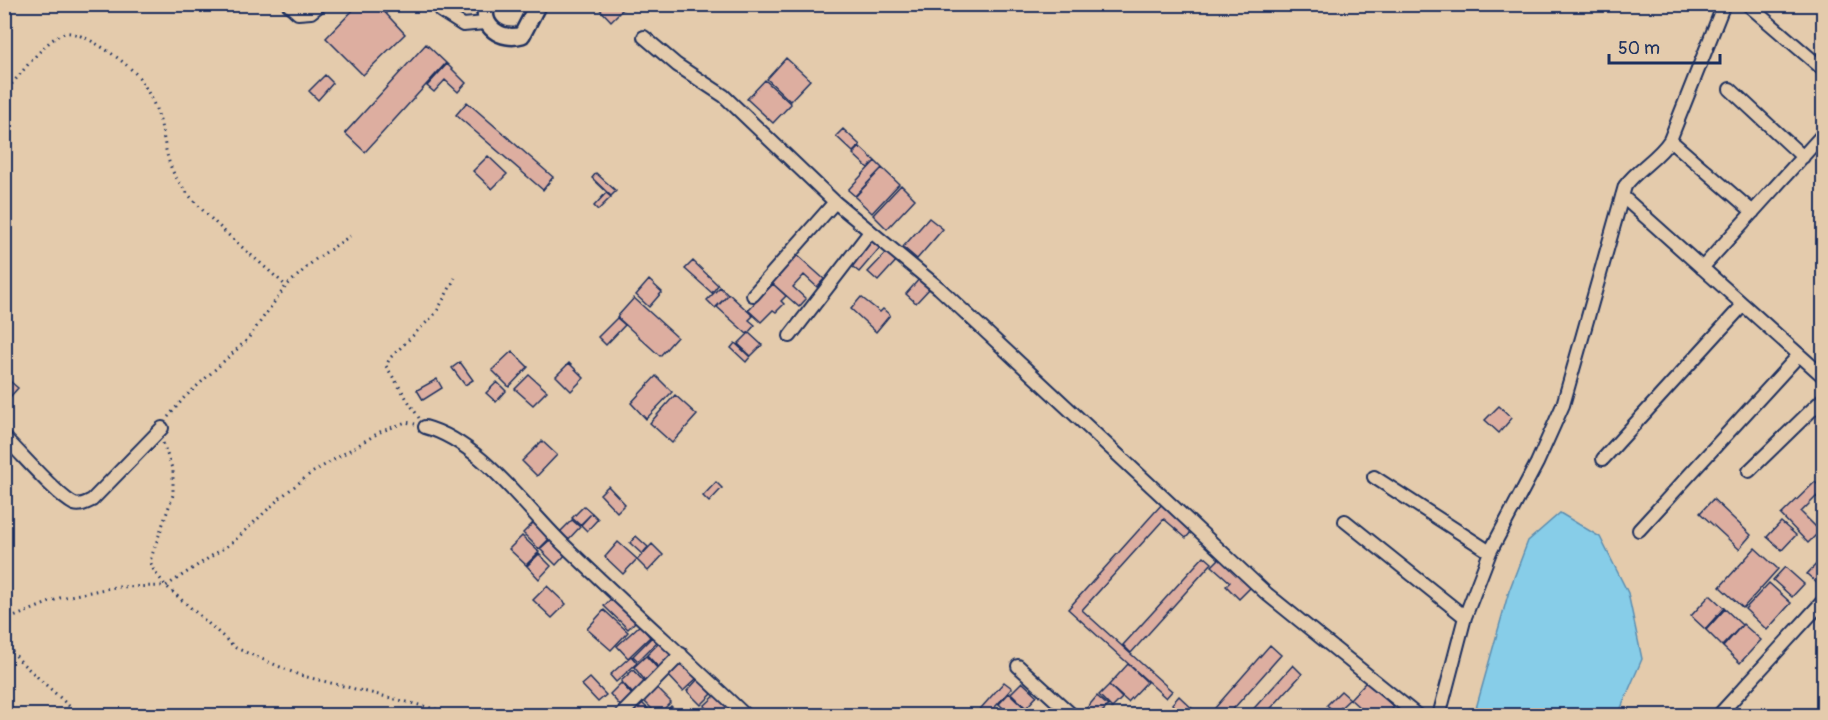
<svg xmlns="http://www.w3.org/2000/svg" width="1828" height="720" font-family="Pangolin,sans-serif">
  <style>
    .water { fill: #87cde8; stroke: #5c8eb1; stroke-width: 1.5 }
    .building { fill: #ddaea0; stroke: #1b2f5e; stroke-width: 1.5 }
    .lines { fill: none; stroke-linecap: round; stroke-linejoin: round }
    .minor-casing { stroke: #1b2f5e; stroke-width: 16 }
    .tertiary-casing { stroke: #1b2f5e; stroke-width: 20 }
    .path { stroke: #1b2f5e; stroke-width: 3; stroke-dasharray: 1.5 4.5; stroke-linecap: butt }
    .minor { stroke: #e4cbac; stroke-width: 12 }
    .tertiary { stroke: #e4cbac; stroke-width: 15 }
  </style>
  <rect width="100%" height="100%" fill="#e4cbac"/>
  <filter id="ink" filterUnits="userSpaceOnUse"><feTurbulence type="fractalNoise" baseFrequency=".0167" numOctaves="2"/><feDisplacementMap in="SourceGraphic" scale="12" xChannelSelector="R" yChannelSelector="G"/><feConvolveMatrix kernelMatrix="1 2 1 2 8 2 1 2 1" color-interpolation-filters="sRGB"/></filter>
  <g filter="url(#ink)">
    <!-- water -->
    <path class="water" d="M1560 513 1600 537 1628 593 1642 659 1618 715H1478L1475 712 1509 591 1528 541Z"/>
    <!-- building -->
    <path class="building" d="M359 4H377L405 34 363 75 326 38Z
      M595 4H628L611 21Z
      M426 44 446 63 365 152 345 133Z
      M786 58 810 80 790 101 767 79Z
      M447 64 466 83 458 92 445 80 434 92 427 86Z
      M325 75 333 83 318 100 309 91Z
      M765 80 791 104 773 123 747 99Z
      M467 102 553 177 543 190 456 115Z
      M843 129 860 145 853 152 836 136Z
      M860 147 875 161 868 168 853 154Z
      M488 156 507 174 492 189 473 171Z
      M875 161 882 168 855 196 848 190Z
      M882 168 899 184 872 213 855 197Z
      M596 173 616 191 611 196 592 178Z
      M901 185 915 199 887 229 873 215Z
      M606 193 611 197 598 210 594 206Z
      M929 218 943 229 917 259 903 247Z
      M873 235 883 244 859 272 848 263Z
      M889 250 898 259 878 281 868 272Z
      M797 255 824 279 817 287 804 275 793 287 806 299 799 307 772 283Z
      M693 261 718 285 712 293 685 269Z
      M920 278 930 288 916 303 906 294Z
      M649 280 662 292 649 307 636 295Z
      M773 284 786 296 781 301 784 304 776 312 773 310 761 322 748 310Z
      M720 287 728 295 715 308 707 300Z
      M729 294 753 316 749 320 755 325 747 334 717 307Z
      M861 297 880 312 883 309 890 315 876 332 851 309Z
      M634 298 677 337 660 356 617 317Z
      M617 318 625 325 606 345 598 337Z
      M749 333 762 345 751 356 738 344Z
      M735 343 750 357 746 362 731 348Z
      M512 351 528 367 509 387 492 370Z
      M460 362 473 380 465 385 452 368Z
      M569 363 584 378 571 391 556 376Z
      M529 375 547 391 533 405 515 389Z
      M4 376 18 388 10 397 4 392Z
      M656 376 672 392 646 419 631 403Z
      M437 379 442 388 423 400 417 390Z
      M497 382 506 391 496 402 486 393Z
      M675 395 697 415 672 443 650 423Z
      M1499 406 1512 418 1499 433 1485 420Z
      M542 441 557 455 537 476 522 461Z
      M716 482 722 488 709 502 703 496Z
      M1815 482 1824 490V503L1817 496 1801 512 1820 531 1808 543 1781 515Z
      M608 486 625 504 617 512 600 494Z
      M1713 499 1751 535 1739 549 1700 513Z
      M1162 504 1192 531 1186 538 1164 519 1082 610 1172 691 1166 698 1068 609Z
      M584 506 592 513 580 525 572 518Z
      M592 513 598 519 587 531 581 525Z
      M536 520 552 536 539 549 523 533Z
      M572 520 580 527 566 542 558 534Z
      M1781 522 1796 535 1782 550 1767 537Z
      M522 536 539 552 526 565 509 549Z
      M636 536 648 547 642 554 630 543Z
      M553 537 568 552 556 565 540 549Z
      M618 542 637 559 623 574 605 557Z
      M652 544 663 555 648 571 637 560Z
      M1755 548 1778 569 1743 608 1720 587Z
      M539 554 551 566 539 579 527 566Z
      M1204 556 1212 563 1131 653 1123 645Z
      M1824 556V580L1819 585 1807 574Z
      M1221 557 1252 586 1239 599 1226 586 1230 582 1212 566Z
      M1785 567 1804 584 1792 597 1773 580Z
      M1769 583 1791 603 1767 630 1745 609Z
      M547 586 566 604 552 618 533 600Z
      M1710 595 1724 608 1705 629 1691 616Z
      M614 596 638 619 628 629 604 606Z
      M1725 609 1742 625 1722 646 1706 630Z
      M604 610 628 632 611 650 587 629Z
      M1743 624 1761 640 1740 663 1723 647Z
      M640 625 650 637 628 658 617 646Z
      M652 637 657 642 638 661 633 656Z
      M661 641 675 657 661 670 647 655Z
      M1270 645 1281 655 1227 716H1208Z
      M631 656 637 663 616 682 610 675Z
      M646 656 660 671 647 683 634 667Z
      M681 662 697 678 683 691 668 675Z
      M1128 664 1147 682 1128 702 1109 685Z
      M1293 665 1302 674 1264 716H1247Z
      M633 670 647 685 635 696 621 681Z
      M590 678 606 695 598 702 582 685Z
      M698 679 712 694 701 705 687 691Z
      M1004 682 1012 688 987 716H974Z
      M1022 682 1037 696 1026 708 1011 693Z
      M1366 682 1394 707 1386 716H1369L1350 699Z
      M621 683 635 698 623 709 610 694Z
      M1109 685 1122 698 1112 708 1099 695Z
      M655 686 671 702 658 715 642 699Z
      M1341 691 1350 699 1335 713 1327 705Z
      M718 693 733 708 726 716H714L704 706Z
      M1009 693 1029 712 1026 716H1011L999 704Z
      M1097 696 1108 706 1098 716H1080Z
      M1179 696 1200 716H1184L1172 704Z
      M640 701 655 716H635L630 711Z
      M671 706 681 716H662Z"/>
    <g class="lines">
      <!-- minor casing -->
      <g class="minor-casing">
        <path id="minor" d="M288 4 298 13 311 12 321 4
          M441 4V11L463 25 485 23
          M1747 4 1824 70
          M644 37 677 65 724 96 835 202 939 288 1267 594 1418 716
          M1730 89 1803 157
          M1670 140 1753 212
          M1622 196 1824 377
          M1702 268 1824 133
          M753 295 835 202
          M790 336 870 232
          M425 427C481 442 525 508 566 547 625 604 686 659 746 716
          M4 437C20 452 57 496 74 504 81 506 86 503 92 500L162 428
          M1603 459 1743 305
          M1749 471 1824 398
          M1374 477 1490 552
          M1345 521 1465 617
          M1639 530 1799 355
          M1018 666 1073 716
          M620 716 681 654
          M1439 716 1465 617 1490 552 1537 463 1563 405 1625 186C1638 168 1658 159 1670 140L1724 4
          M1718 716 1824 600"/>
      </g>
      <!-- tertiary casing -->
      <g class="tertiary-casing">
        <path id="tertiary" d="M487 4C479 27 502 41 522 35L538 4"/>
      </g>
      <!-- path -->
      <path class="path" d="M4 93C18 78 47 37 65 33 83 30 131 65 141 80 148 91 157 109 160 121 165 139 165 156 174 174 193 209 255 257 286 286
        M168 417 184 398 247 340 286 286 316 259 350 236
        M419 418 386 366 390 358 436 313 455 278
        M163 443 173 471V495L150 561 154 571 166 586 236 648 299 675 463 716
        M4 621 60 598 115 587 166 586 233 542 281 497 310 474 380 432 406 422 415 424
        M4 642 22 663 80 716
        M429 716 431 707"/>
      <!-- minor -->
      <use href="#minor" class="minor"/>
      <!-- tertiary -->
      <use href="#tertiary" class="tertiary"/>
    </g>
  </g>
  <!-- margin -->
  <rect width="1828" height="720" fill="none" stroke="#e4cbac" stroke-width="24"/>
  <rect x="12" y="12" width="1804" height="696" fill="none" stroke="#1b2f5e" stroke-width="2" filter="url(#ink)"/>
  <!-- scale -->
  <path d="M1609 54v9h111v-9" fill="none" stroke="#1b2f5e" stroke-width="3"/>
  <text x="1618" y="54" font-size="18" fill="#1b2f5e" stroke="#e4cbac" stroke-width="4.5" paint-order="stroke">50 m</text>
</svg>
